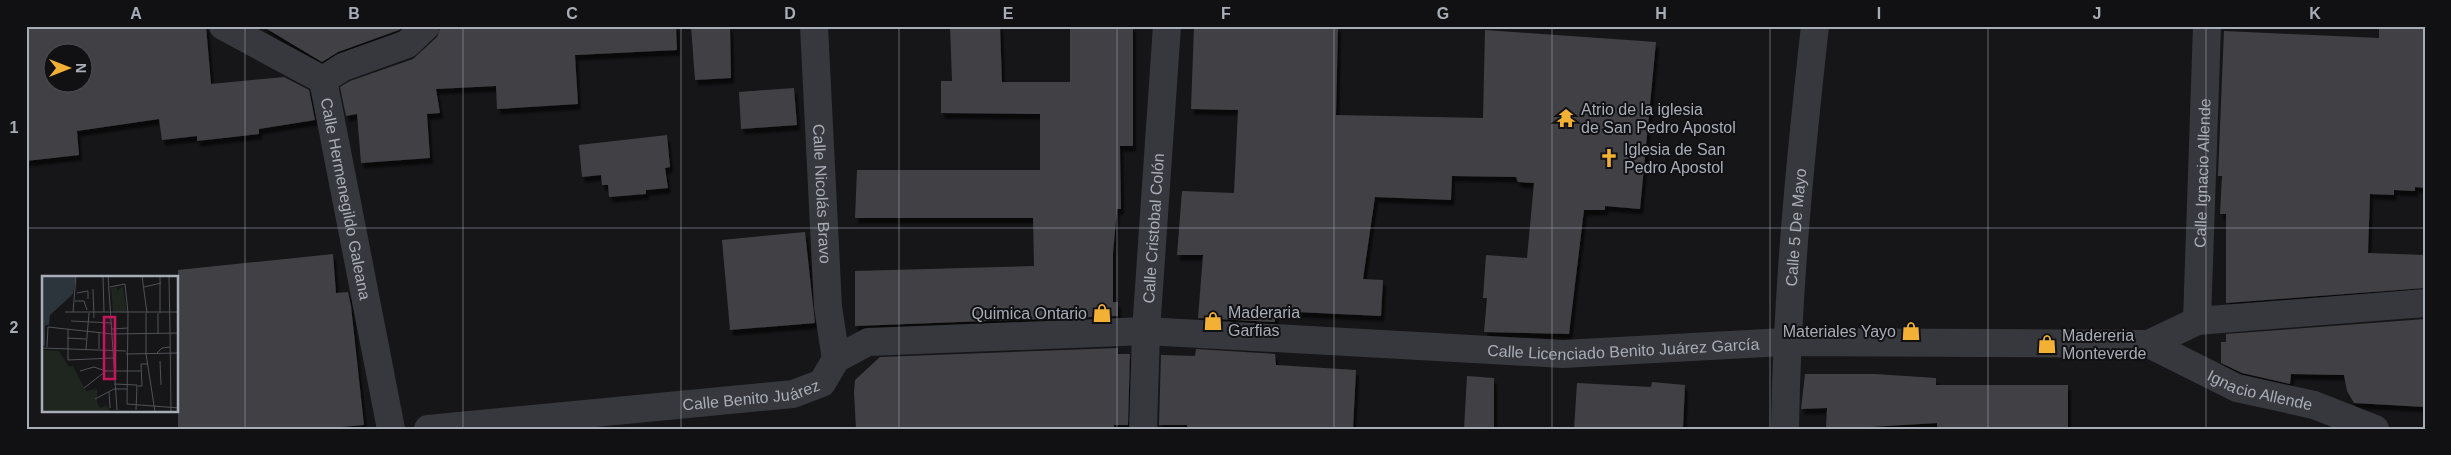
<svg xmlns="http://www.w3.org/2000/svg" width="2451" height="455" font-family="Helvetica,sans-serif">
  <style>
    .building { fill: #404145; fill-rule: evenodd; filter: url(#shadow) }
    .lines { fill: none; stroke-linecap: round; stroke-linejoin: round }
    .street { stroke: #37383d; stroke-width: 28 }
    .grid { fill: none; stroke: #a8adb8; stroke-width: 1; stroke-opacity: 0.55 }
    .labels { text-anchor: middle; stroke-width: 4; stroke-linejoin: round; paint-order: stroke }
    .poi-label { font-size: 16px; fill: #a8adb8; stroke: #111113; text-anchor: start }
    .street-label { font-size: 16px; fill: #a8adb8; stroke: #111113 }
    .inset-road { fill: none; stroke: #505258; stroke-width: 1 }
    .view { fill: #c2185b; fill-opacity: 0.15; stroke: #c2185b; stroke-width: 2.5 }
    .inset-edge { fill: none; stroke: #a8adb8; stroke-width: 2.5 }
    .neatline { fill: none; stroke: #a8adb8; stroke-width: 2 }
    .grid-label { font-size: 16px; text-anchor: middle; font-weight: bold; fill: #a8adb8 }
  </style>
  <defs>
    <filter id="shadow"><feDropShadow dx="3" dy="5.5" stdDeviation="1" flood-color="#0009"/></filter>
  </defs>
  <rect width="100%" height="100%" fill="#161618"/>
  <!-- building -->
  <path class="building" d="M26 26H206L211 84 284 77 309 90 315 120 259 129V134L197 141V136L162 140 159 119 77 131 79 155 26 161ZM52 52H82V82H52Z
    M262 26H403L399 30 338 52 322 62Z
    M441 26H676L677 50 575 55 578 104 497 109 496 86 436 89 440 113 427 114 430 158 361 163 357 114 346 116 340 87 350 81 413 59 437 37Z
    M691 26H730L731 78 695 80Z
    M950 26H1000L1002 82H1070V26H1133V146H1120L1121 209H1117L1113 253V302H1118V316L855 326V271L1034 266 1033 218H855L857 170H1040V114L941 113V81H952Z
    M1194 26H1338L1336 115 1483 118 1485 30 1656 42 1640 209 1605 206V210H1584L1569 334 1484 332 1487 298H1483L1486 255 1527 258 1534 183 1518 182 1516 177 1452 176 1451 200 1375 197 1363 279 1383 280 1381 316 1275 311V322L1198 318 1203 255H1177L1182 191 1234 193 1238 110 1191 109Z
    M2379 26H2425V188L2415 187V191L2394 190V195L2370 194 2368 253 2425 255V288L2226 303V214H2220L2222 176H2218L2224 31 2379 38Z
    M794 88 797 125 741 129 739 92Z
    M667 135 670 167 665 168 668 188 646 190V194L609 197 608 185H602L601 175 582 177 579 145Z
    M805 232 815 323 730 330 722 240Z
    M333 254 336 293 348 292 351 306 364 425 318 429H178V270Z
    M2425 319V407L2354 403 2347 391 2344 375 2291 374 2290 384 2242 373 2221 363V342H2226V334Z
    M1118 348V354H1130L1128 425H1114V429H856L854 392 855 380 880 357Z
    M1196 349 1275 354 1276 365 1356 370 1353 429H1187V425H1159L1161 355 1195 356Z
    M1805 374H1875L1936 378V385H2068V429H1937V423L1870 427V429H1826L1827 408 1801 409Z
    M1467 376 1494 378V429H1464Z
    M1652 382 1685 385 1683 429H1574L1577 383 1651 387Z"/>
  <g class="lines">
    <!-- street -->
    <g class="street">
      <path d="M223 26 323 80"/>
      <path id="s1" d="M814 26 828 307 836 359"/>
      <path id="s2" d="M323 80 391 429"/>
      <path d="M323 80 343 67 407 44 426 26"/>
      <path id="s3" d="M2197 321 2207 26"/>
      <path id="s4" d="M2149 344 2237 388 2314 405 2375 429"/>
      <path id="s5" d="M428 429 793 394 822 383 836 359 868 342 1146 331 1563 354 1786 342 2149 344 2197 321 2425 303"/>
      <path id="s6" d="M1143 429 1146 331 1167 26"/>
      <path id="s7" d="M1785 429C1787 293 1800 161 1815 26"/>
    </g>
  </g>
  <!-- grid -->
  <path class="grid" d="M245 26V429M463 26V429M681 26V429M899 26V429M1117 26V429M1334 26V429M1552 26V429M1770 26V429M1988 26V429M2206 26V429M26 228H2425"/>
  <!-- icons -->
  <defs>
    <g id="temple-bare" transform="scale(1.5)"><path d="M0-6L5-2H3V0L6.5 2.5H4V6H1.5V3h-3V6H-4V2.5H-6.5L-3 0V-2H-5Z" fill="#f2b134" stroke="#111113" stroke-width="2.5" paint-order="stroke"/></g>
    <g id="church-bare" transform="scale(1.5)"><path d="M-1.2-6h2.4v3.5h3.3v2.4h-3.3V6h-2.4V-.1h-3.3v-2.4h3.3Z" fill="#f2b134" stroke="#111113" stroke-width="2.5" paint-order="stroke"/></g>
    <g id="shop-bare" transform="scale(1.5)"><path d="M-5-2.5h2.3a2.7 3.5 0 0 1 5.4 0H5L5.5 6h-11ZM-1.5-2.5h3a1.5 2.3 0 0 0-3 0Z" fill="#f2b134" stroke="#111113" stroke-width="2.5" paint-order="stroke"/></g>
  </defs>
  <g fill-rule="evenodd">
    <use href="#temple-bare" x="1566" y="118"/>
    <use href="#church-bare" x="1609" y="158"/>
    <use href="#shop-bare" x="1102" y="313"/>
    <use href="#shop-bare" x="1213" y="321"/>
    <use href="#shop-bare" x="1911" y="331"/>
    <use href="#shop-bare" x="2047" y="344"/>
  </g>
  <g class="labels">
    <!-- poi labels -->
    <g class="poi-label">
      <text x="1581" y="115">Atrio de la iglesia<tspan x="1581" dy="18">de San Pedro Apostol</tspan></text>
      <text x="1624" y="155">Iglesia de San<tspan x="1624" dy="18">Pedro Apostol</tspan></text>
      <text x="1228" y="318">Maderaria<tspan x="1228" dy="18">Garfias</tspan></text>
      <text x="1087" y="319" text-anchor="end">Quimica Ontario</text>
      <text x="1896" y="337" text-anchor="end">Materiales Yayo</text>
      <text x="2062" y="341">Madereria<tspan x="2062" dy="18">Monteverde</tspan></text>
    </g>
    <!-- street labels -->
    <g class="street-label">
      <text dy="6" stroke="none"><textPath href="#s3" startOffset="148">Calle Ignacio Allende</textPath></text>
      <text dy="6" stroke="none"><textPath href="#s1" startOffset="168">Calle Nicolás Bravo</textPath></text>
      <text dy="6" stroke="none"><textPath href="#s2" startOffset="121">Calle Hermenegildo Galeana</textPath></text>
      <text dy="6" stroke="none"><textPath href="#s6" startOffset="201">Calle Cristobal Colón</textPath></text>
      <text dy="6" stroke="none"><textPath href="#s7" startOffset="202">Calle 5 De Mayo</textPath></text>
      <text dy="6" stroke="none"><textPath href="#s5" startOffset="1218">Calle Licenciado Benito Juárez García</textPath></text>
      <text dy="6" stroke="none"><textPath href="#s4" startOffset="121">Ignacio Allende</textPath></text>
      <text dy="6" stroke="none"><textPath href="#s5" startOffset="325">Calle Benito Juárez</textPath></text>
    </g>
  </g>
  <!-- overview -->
  <g transform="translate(42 276)">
    <rect width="136" height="136" fill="#161618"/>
    <path d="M81 10 85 37 71 35 69 12 75 11V15ZM0 74 17 75 27 91 31 90 44 115 55 113V127L59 132 64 129 69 136H0Z" fill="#1e261f"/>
    <path d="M0 0H34L31 18 8 39 7 49H3V70H0Z" fill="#2c353c"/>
    <path class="inset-road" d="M61 0 62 36M66 0 75 134M100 0 105 37M118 0V37M127 0 128 57M68 11 83 8 86 37 85 128 137 132M102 11 119 7M51 13 52 42M35 17 46 15V23M33 25H42L45 34M23 36H137M31 36 34 0M104 37V78L113 136M29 45 70 47M26 53V84L71 82M70 53 86 52M128 57 129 136M116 58V37M25 62 44 63M5 71 6 51 70 58 137 57M0 72 84 75M44 73 47 37M57 73V57M84 78 137 77M114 78 120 72 128 71M118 85 119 109M38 95 52 91 64 95M72 108 95 109 94 134M96 110H100L99 88H106M42 112 64 95H99M67 116 68 132M53 123 72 113H85"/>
    <path class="view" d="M62 41H73V103H62Z"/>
    <rect width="136" height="136" class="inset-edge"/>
  </g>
  <!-- border -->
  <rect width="2451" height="455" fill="none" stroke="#111113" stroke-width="55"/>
  <!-- north arrow -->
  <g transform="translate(68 68) rotate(90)"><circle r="24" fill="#111113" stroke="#4d4f55"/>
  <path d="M0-4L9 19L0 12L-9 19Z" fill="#f2b134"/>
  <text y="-8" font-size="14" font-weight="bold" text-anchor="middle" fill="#a8adb8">N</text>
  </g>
  <rect x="28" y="28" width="2396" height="400" class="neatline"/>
  <g class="grid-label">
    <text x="136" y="19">A</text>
    <text x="354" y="19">B</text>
    <text x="572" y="19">C</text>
    <text x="790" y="19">D</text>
    <text x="1008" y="19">E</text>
    <text x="1226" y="19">F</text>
    <text x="1443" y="19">G</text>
    <text x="1661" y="19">H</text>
    <text x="1879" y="19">I</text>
    <text x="2097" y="19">J</text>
    <text x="2315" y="19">K</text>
    <text x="14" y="133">1</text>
    <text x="14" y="333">2</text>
  </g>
</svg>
